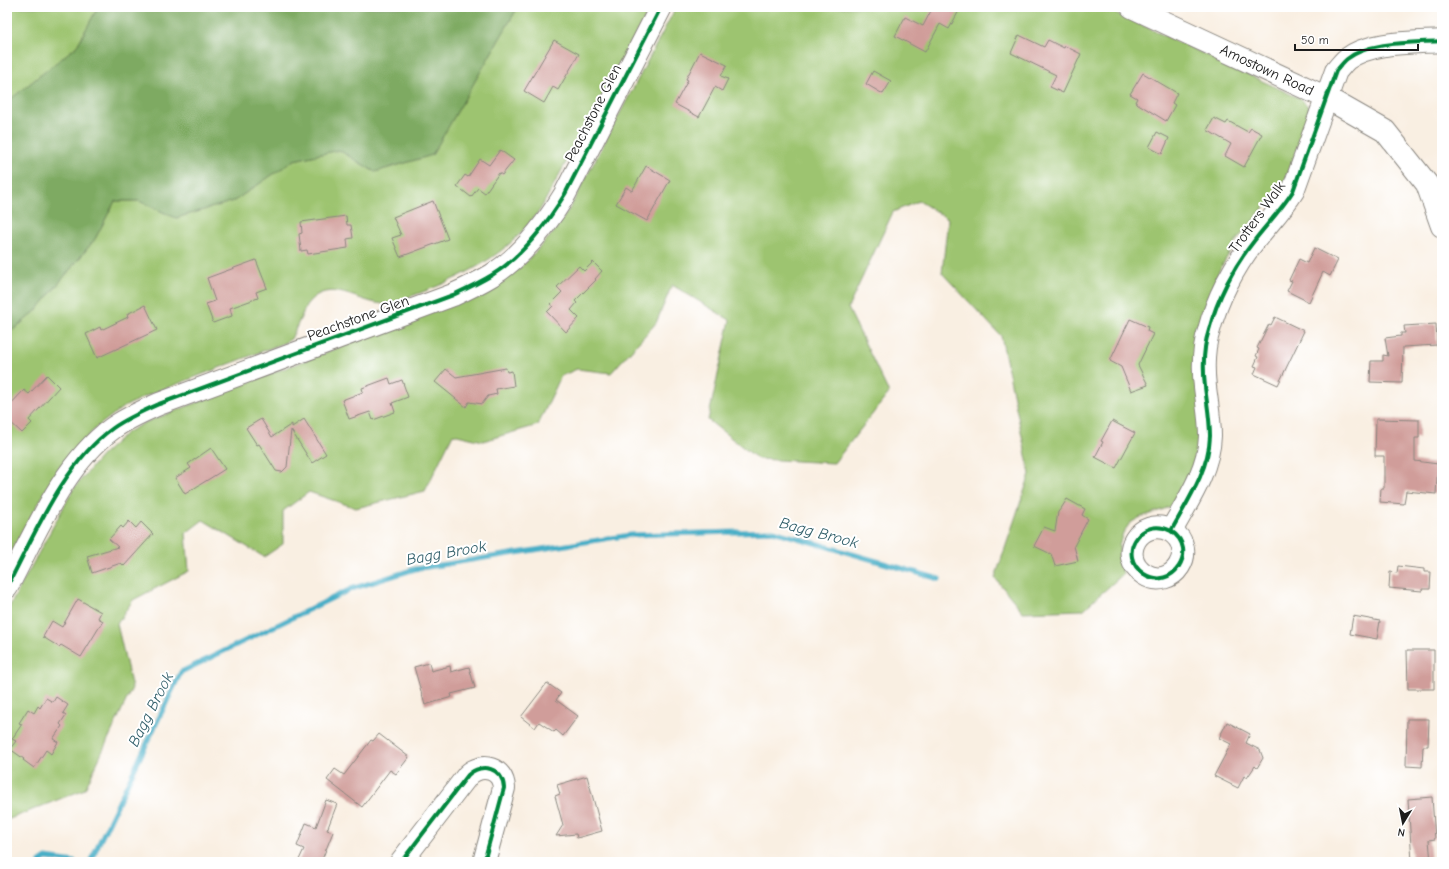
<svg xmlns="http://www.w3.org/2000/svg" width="1449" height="869" font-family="'Comic Neue',sans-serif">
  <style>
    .green { fill: #9dc46f; stroke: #5c7046 }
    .forest { fill: #7eaa62; stroke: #4d633f }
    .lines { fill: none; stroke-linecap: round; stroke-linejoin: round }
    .stream { stroke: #48afc7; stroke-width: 5 }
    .building { fill: #d09d9a }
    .minor-casing { stroke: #8a867f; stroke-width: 24 }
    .minor { stroke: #fff; stroke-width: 22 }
    .cycleway-casing { stroke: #fff; stroke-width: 6 }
    .cycleway { stroke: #00873e; stroke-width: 4 }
    .labels { text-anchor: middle; stroke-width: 4; stroke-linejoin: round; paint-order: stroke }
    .street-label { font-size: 15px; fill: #1c1c1c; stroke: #fff }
    .water-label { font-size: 16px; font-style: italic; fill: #305e69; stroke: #fff }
  </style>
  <rect width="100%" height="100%" fill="#fff"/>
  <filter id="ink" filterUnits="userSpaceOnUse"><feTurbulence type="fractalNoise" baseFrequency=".025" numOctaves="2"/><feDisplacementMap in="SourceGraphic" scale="8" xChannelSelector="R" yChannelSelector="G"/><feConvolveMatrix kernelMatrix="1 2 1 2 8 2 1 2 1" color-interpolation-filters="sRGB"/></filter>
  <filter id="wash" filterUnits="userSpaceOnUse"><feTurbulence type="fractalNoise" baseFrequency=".012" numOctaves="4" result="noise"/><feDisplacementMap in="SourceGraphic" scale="16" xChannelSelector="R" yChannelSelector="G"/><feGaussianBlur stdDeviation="0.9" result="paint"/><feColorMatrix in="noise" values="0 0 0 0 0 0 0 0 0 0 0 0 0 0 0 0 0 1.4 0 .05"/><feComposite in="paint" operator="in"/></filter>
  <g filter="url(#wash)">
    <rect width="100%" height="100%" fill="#f9efe2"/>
    <!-- green -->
    <path class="green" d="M7 7H98L77 46 7 102Z
      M518 7H651L540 210C533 218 527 227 520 234 486 269 433 290 387 304 359 305 330 275 307 304L291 339 284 343 146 396 122 408 97 427 75 450 58 470 45 492 7 560V335L37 310 95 239 115 201H139L176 218 234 201 294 160 339 150 375 172 432 155Z
      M676 7H1103L1301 99 1309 107 1310 111 1286 180 1279 192 1259 213 1237 240 1219 271 1201 318 1200 436 1196 458 1187 480 1170 507 1141 517 1130 523 1123 533 1119 545 1120 560 1123 574 1083 610 1023 612 995 578 1030 474 1001 336 942 273 948 219 919 201 893 212 848 308 889 393 834 463 758 459 708 420 730 320 672 285 656 323 611 373 577 369 561 376 538 425 483 441 453 434 425 491 356 508 309 492 283 511V544L264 557 203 520 186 533 189 571 133 600 117 624 132 688 85 789 7 820V611L74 488 101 456 126 433 144 423 484 291 520 268 554 232 571 206Z"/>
    <!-- forest -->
    <path class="forest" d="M98 7H518L432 155 375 172 339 150 294 160 234 201 176 218 139 201H115L95 239 37 310 7 335V102L77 46Z"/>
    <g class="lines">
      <!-- stream -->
      <path class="stream" d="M40 862 46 858 75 862
        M90 862 181 672 351 589 415 569 630 535 773 531 939 579"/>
    </g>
    <g id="blocks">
      <!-- building -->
      <path class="building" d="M933 7H961L949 29 940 24 925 52 895 36 905 17 923 26Z
        M1019 35 1044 47 1048 40 1064 48 1065 46 1081 54 1063 93 1050 87 1056 75 1011 53Z
        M554 40 579 54 558 90 553 87 544 103 524 91Z
        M700 52 727 65 721 76 728 79 722 91 715 87 699 117 675 104 688 80 686 79Z
        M873 71 891 81 883 94 866 84Z
        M1143 73 1177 93 1172 103 1175 105 1166 121 1135 102 1137 98 1130 94Z
        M1214 118 1226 124 1228 121 1248 132 1251 128 1262 134 1244 167 1225 156 1231 144 1207 130Z
        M1157 132 1169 138 1162 154 1149 147Z
        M500 150 514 160 502 175 499 173 485 193 478 188 471 197 457 186 465 175 468 177 480 159 489 165Z
        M646 166 670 180 647 221 616 204 626 187 632 191Z
        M433 201 448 239 400 257 392 238 401 235 393 217Z
        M346 216 347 225H351L353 238 347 239 348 248 308 254 307 250 301 251 299 234 302 233 301 222Z
        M1314 248 1338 260 1330 276 1323 272 1309 302 1287 291 1292 281 1289 280 1299 259 1307 263Z
        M256 260 267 288 256 292 258 298 230 308 232 316 213 323 206 304 215 301 207 278Z
        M593 262 602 271 595 279 596 280 575 301 577 303 571 310 579 318 566 332 547 312 553 306 550 304 562 292 557 287 579 266 584 271Z
        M145 305 157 330 97 358 86 334 100 327 101 330 128 317 127 314Z
        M1275 317 1304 331 1278 385 1254 374 1257 367 1254 366 1258 357 1256 356 1259 349 1257 348 1269 324 1271 325Z
        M1130 319 1148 327 1147 331 1153 334 1138 365 1148 385 1131 391 1121 367 1110 361Z
        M1436 324 1437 345 1403 347 1402 383 1370 382 1371 361H1383V355L1388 356 1385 338 1401 336V333H1405L1404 326Z
        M506 368 507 372 512 371 514 386 496 389 497 394 488 396 482 404 469 402 466 407 435 382 446 369 456 377Z
        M47 375 59 387 29 420 32 423 22 433 7 419V408L24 390 29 394Z
        M389 378 391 384 402 380 408 397 392 403 395 412 373 420 370 412 349 419 342 400 363 392 362 388Z
        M261 419 272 437 292 424V427L304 419 326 454 312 463 291 430 287 467 282 472 276 471 259 444 257 445 246 428Z
        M1376 419 1419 420V438H1415V461L1438 464 1436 494 1406 491 1404 504 1380 502 1381 488H1384V456H1375Z
        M1112 421 1135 433 1116 468 1095 457 1103 442 1101 441Z
        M211 448 225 469 185 494 175 478 191 468 188 464Z
        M1067 499 1085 509 1082 515 1088 519 1074 546 1078 561 1055 566 1051 554 1034 546 1044 527 1055 531 1058 512 1062 507Z
        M129 521 136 528 141 522 153 534 124 566 121 563 92 573 87 556 118 547 109 539 121 526 123 528Z
        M1398 566 1424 569V572H1431L1430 589H1422V591L1389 588 1390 572 1397 573Z
        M78 599 101 612 98 618 103 621 81 657 61 645 59 647 43 637 52 621 62 627Z
        M1353 616 1380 621 1377 639 1350 634Z
        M1407 650H1434V689H1408Z
        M429 663 431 671 450 666 451 672 469 667 475 688 451 694 452 697 425 705 414 667Z
        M547 683 561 693 556 700 578 716 563 736 556 730 554 732 539 722 535 728 521 717Z
        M56 697 68 705 63 713 66 715 60 724 62 726 53 739 58 742 51 754 46 750 34 768 23 760 24 759 10 749 16 741 12 739 22 724 19 723 28 709 34 713 38 706 40 708 46 698 53 702Z
        M1407 719H1429L1428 746H1423L1422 767 1406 766Z
        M1227 722 1250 734 1246 743 1260 750 1263 758 1257 768 1255 766 1247 778 1244 776 1238 788 1214 776 1231 744 1219 738Z
        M379 734 409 757 396 774 390 770 362 807 327 780 335 769 344 775 371 740 373 741Z
        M587 776 602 831 577 838 576 834 556 836 563 825 555 796 560 794 557 785Z
        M1432 797 1435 839 1429 840 1431 862H1412L1408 799Z
        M326 800 337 804 327 830 333 832 321 862H298L304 849 297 846 306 823 316 827Z"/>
    </g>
  </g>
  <g filter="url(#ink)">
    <use href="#blocks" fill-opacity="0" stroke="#8a867f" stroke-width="1"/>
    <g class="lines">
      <!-- minor casing -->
      <g class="minor-casing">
        <path id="minor" d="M1132 7 1327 98 1385 131 1427 184 1442 226
          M1171 531C1200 550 1172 592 1144 574 1116 556 1140 515 1171 531 1187 502 1209 470 1210 436 1210 419 1207 404 1205 387 1203 369 1203 348 1209 330 1217 299 1234 266 1254 241 1267 224 1282 209 1293 191L1336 71C1340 67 1343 62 1347 59 1370 41 1414 43 1442 41
          M7 587C35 534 63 464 113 428 127 418 143 411 159 404L453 295C466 289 479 283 492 275 523 256 546 225 565 194L661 7
          M401 862 468 775C482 762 503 768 504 788L484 862"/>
      </g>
      <!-- minor -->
      <use href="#minor" class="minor"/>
      <!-- cycleway casing -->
      <g class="cycleway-casing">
        <path id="cycleway" d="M1171 531C1200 550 1172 592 1144 574 1116 556 1140 515 1171 531 1187 502 1209 470 1210 436 1210 419 1207 404 1205 387 1203 369 1203 348 1209 330 1217 299 1234 266 1254 241 1267 224 1282 209 1293 191L1336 71C1340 67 1343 62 1347 59 1370 41 1414 43 1442 41
          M7 587C35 534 63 464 113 428 127 418 143 411 159 404L453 295C466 289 479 283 492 275 523 256 546 225 565 194L661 7
          M401 862 468 775C482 762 503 768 504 788L484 862"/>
      </g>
      <!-- cycleway -->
      <use href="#cycleway" class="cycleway"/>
    </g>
  </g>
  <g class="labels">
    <!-- street labels -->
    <g class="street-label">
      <text transform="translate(1267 70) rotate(25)" y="5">Amostown Road</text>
      <text transform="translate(593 113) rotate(-63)" y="5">Peachstone Glen</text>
      <text transform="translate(1257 217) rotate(-54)" y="5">Trotters Walk</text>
      <text transform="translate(358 318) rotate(-20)" y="5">Peachstone Glen</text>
    </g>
    <!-- water labels -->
    <g class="water-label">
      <text transform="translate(819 532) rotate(15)" y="6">Bagg Brook</text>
      <text transform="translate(446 552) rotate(-10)" y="6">Bagg Brook</text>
      <text transform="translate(150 709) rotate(-63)" y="6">Bagg Brook</text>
    </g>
  </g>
  <!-- margin -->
  <rect width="1449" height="869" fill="none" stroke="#fff" stroke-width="24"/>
  <!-- north arrow -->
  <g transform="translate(1403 823) rotate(190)" stroke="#ffffff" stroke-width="3" paint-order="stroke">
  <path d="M0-3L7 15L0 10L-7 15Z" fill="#1c1c1c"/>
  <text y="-6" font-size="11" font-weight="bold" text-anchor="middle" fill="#1c1c1c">N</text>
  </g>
  <!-- scale -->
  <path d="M1295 44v6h123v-6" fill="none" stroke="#1c1c1c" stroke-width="2"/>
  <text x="1301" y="44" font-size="12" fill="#1c1c1c" stroke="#ffffff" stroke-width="3" paint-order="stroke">50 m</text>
</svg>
